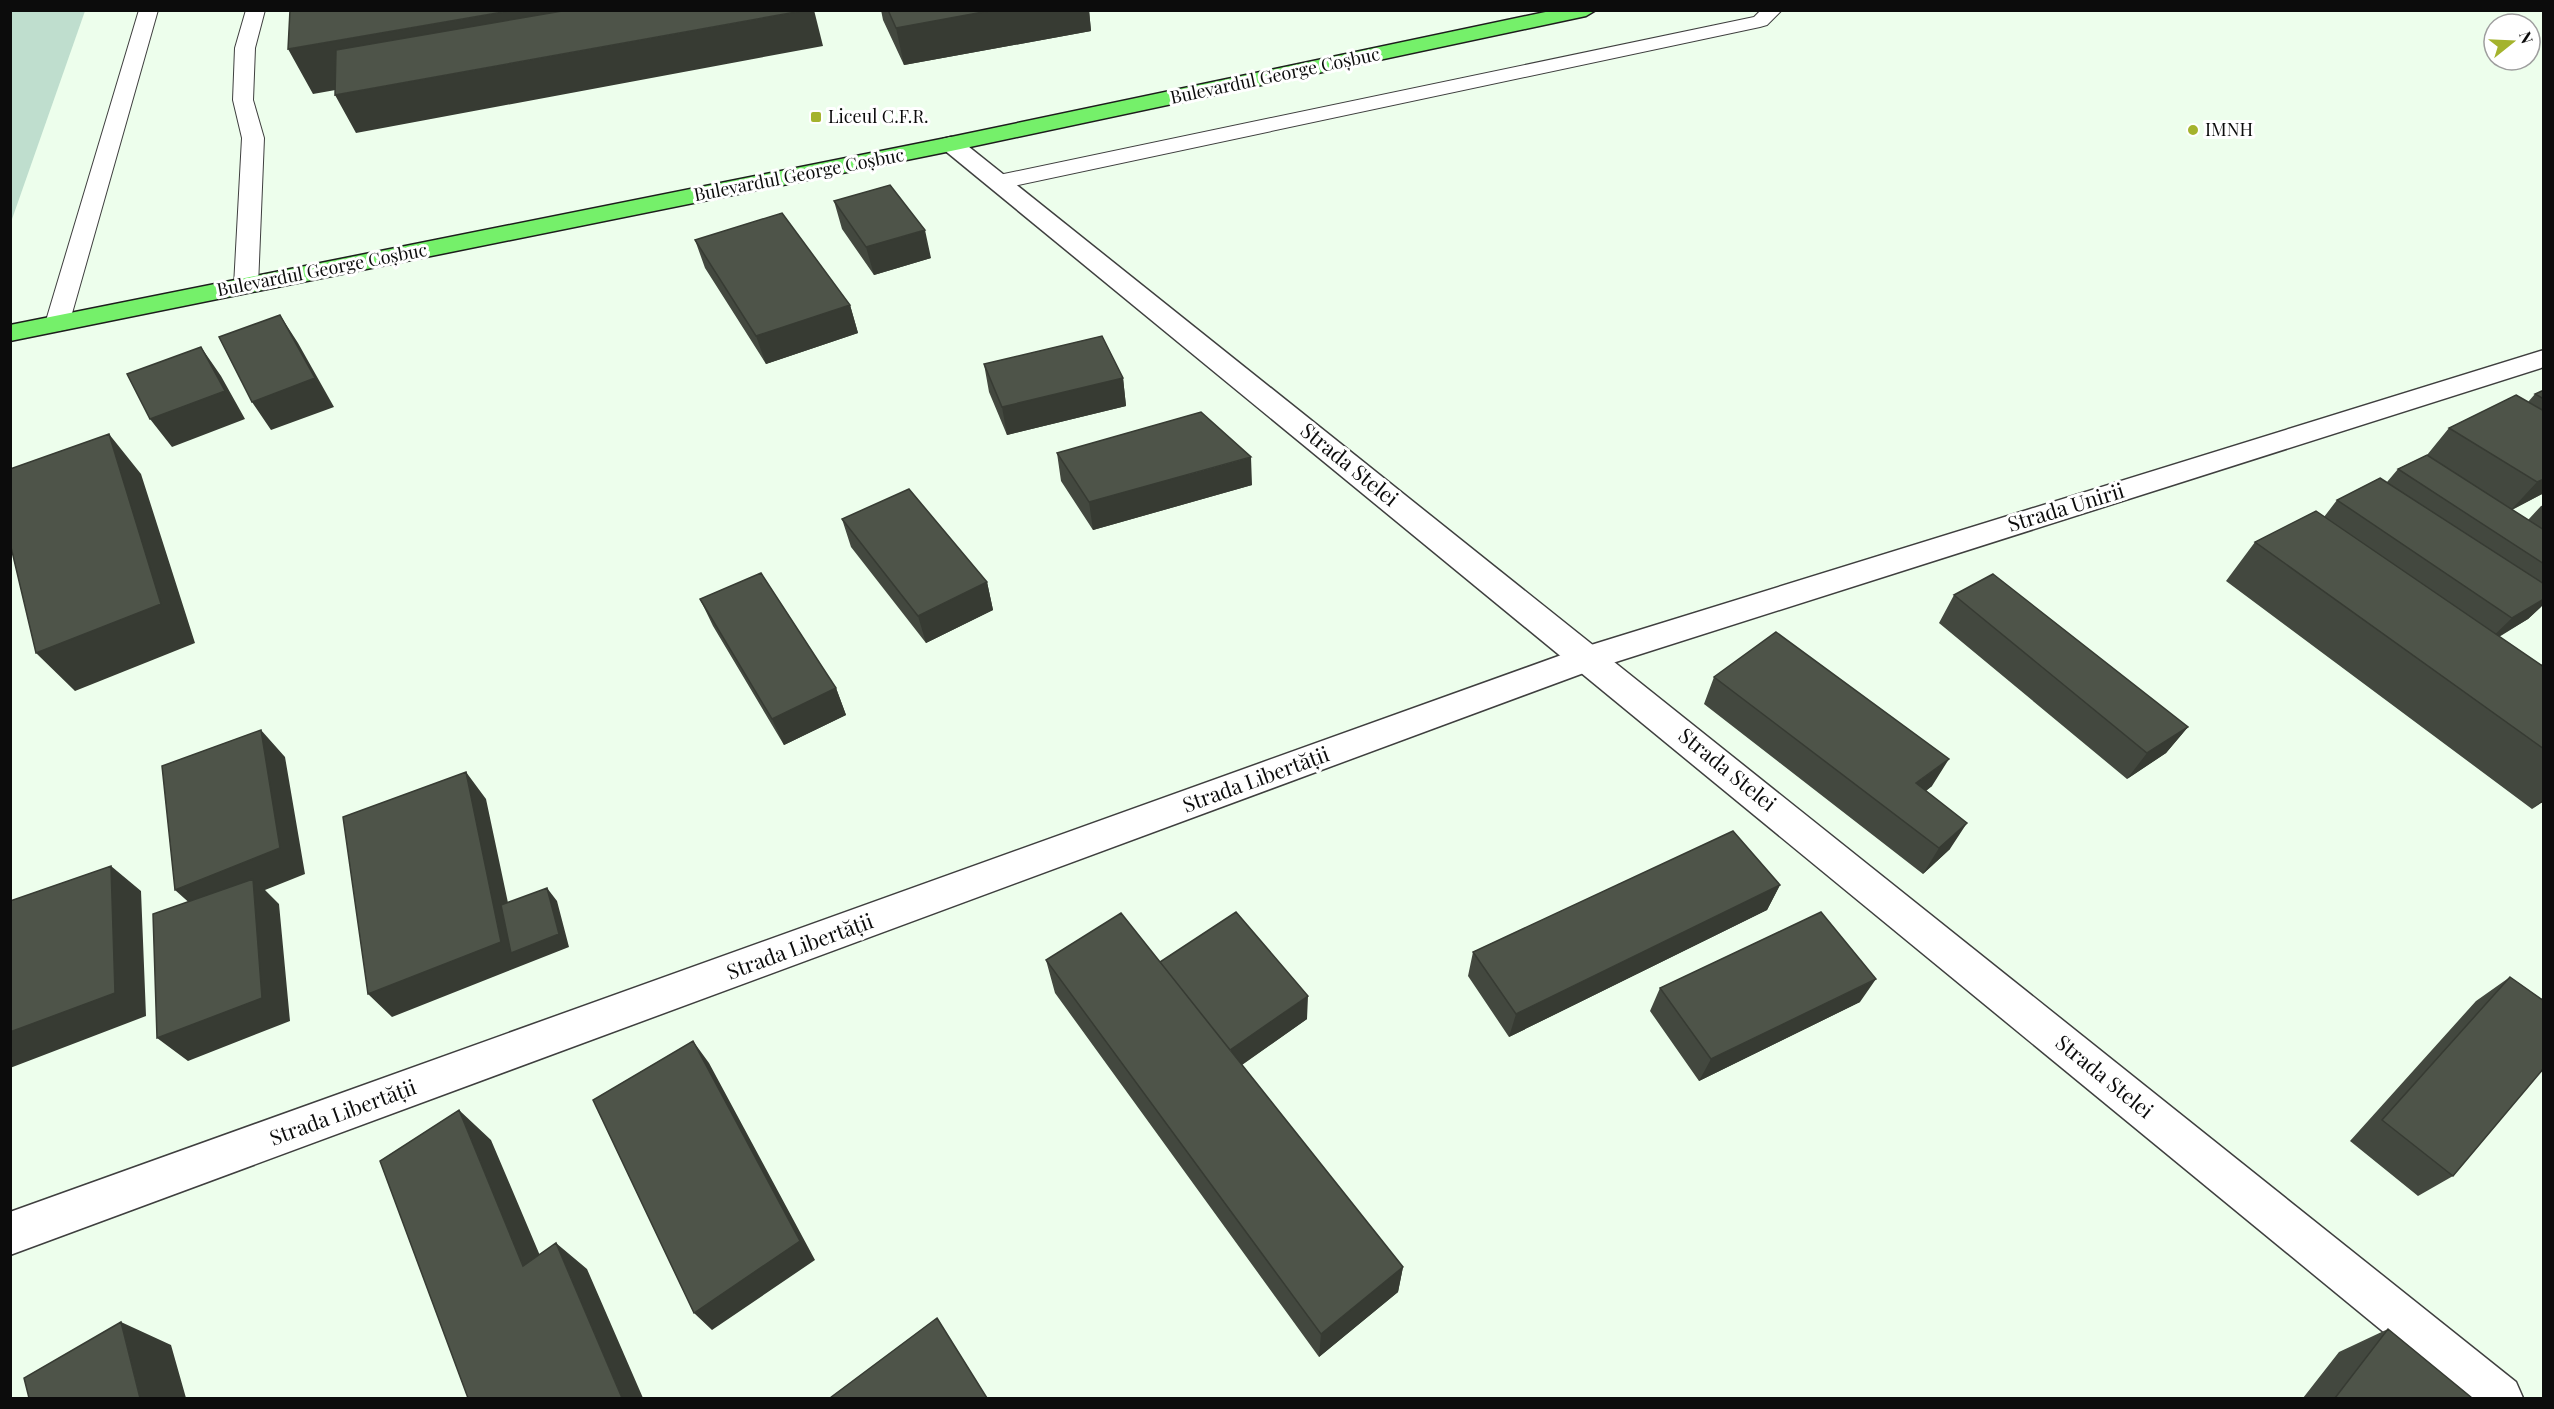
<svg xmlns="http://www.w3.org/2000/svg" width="2554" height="1409" font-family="'Playfair Display',serif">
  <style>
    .cemetery { fill: #bfdece }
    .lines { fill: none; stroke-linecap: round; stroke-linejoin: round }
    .service-casing { stroke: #3f3f3f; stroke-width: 2 }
    .minor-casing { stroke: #3f3f3f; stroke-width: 3 }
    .tertiary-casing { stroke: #3f3f3f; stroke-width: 3 }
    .primary-casing { stroke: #1d1d1d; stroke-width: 3 }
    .service { fill: #fff; fill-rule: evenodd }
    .minor { fill: #fff; fill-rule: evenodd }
    .tertiary { fill: #fff; fill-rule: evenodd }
    .primary { fill: #75f06a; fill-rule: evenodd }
    .wall { fill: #43483f }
    .shaded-wall { fill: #373b33 }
    .building { fill: #4e5449; stroke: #373b33; stroke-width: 1.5 }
    .poi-dot { fill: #a4b32d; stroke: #fff; stroke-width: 2 }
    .labels { text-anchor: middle; stroke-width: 6; stroke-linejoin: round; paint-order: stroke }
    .far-street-label { font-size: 18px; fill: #0c0c0c; stroke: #fff }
    .far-poi-label { font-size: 18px; fill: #0c0c0c; stroke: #fff; text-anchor: start }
    .street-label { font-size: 21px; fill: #0c0c0c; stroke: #fff }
  </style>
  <rect width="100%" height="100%" fill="#edfeec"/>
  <!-- cemetery -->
  <path class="cemetery" d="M11 10 85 11 11 222 10 11Z"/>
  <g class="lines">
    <!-- service casing -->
    <g class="service-casing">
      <path id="service" d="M139 10H158L69 324 66 329 57 331 48 329 45 324Z
        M246 10H265L255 48 253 100 264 138 258 286 254 291 246 293 238 291 234 286 242 138 233 100 235 48Z
        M1761 10H1782L1767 25 1760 27 999 189 991 187 988 182 991 177 999 175 1754 17Z"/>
    </g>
    <!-- minor casing -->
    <g class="minor-casing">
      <path id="minor" d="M2544 350V367L1600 667 10 1255V1212L1578 649Z"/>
    </g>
    <!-- tertiary casing -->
    <g class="tertiary-casing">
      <path id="tertiary" d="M951 137 959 139 2516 1382 2523 1398H2464L943 149 940 144 943 139Z"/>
    </g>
    <!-- primary casing -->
    <g class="primary-casing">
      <path id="primary" d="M1555 10H1596L1586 16 951 151 10 341V325L951 137Z"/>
    </g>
    <!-- service -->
    <use href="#service" class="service"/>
    <!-- minor -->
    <use href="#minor" class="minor"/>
    <!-- tertiary -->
    <use href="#tertiary" class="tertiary"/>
    <!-- primary -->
    <use href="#primary" class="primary"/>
  </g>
  <!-- wall -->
  <path class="wall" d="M881 10H1089L1091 31 904 65 883 20Z
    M834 201 931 258 874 275 842 229Z
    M695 240 850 305 858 333 766 364 705 268Z
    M984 364 1123 378 1126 406 1007 435 989 392Z
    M2544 390V493L2512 510 2528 520 2541 506 2544 505V604L2528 619 2499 637 2544 667V801L2532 809 2226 581 2255 542 2324 517 2337 500 2387 482 2398 469 2427 455 2449 428 2528 402 2535 394Z
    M1057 453 1252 485 1093 530 1061 481Z
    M842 519 987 582 993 610 926 643 851 547Z
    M1954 595 2188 727 2166 753 2127 779 1939 623Z
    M700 599 836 688 846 715 784 745 713 626Z
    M1714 677 1932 786 1926 791 1950 849 1923 874 1704 704Z
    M1780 885 1767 910 1509 1037 1468 976 1473 952Z
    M1046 960 1160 962 1307 1019 1242 1065 1403 1267 1398 1292 1319 1357 1055 993Z
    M2510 977 2453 1176 2418 1196 2350 1141 2476 1001Z
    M1660 988 1860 1002 1699 1081 1650 1011Z
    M2388 1329 2472 1398H2303L2339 1352Z"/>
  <!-- shaded-wall -->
  <path class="shaded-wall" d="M514 10H787L313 94 288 49Z
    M807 10H814L823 46 356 133 335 95Z
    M994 10H1089L1091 31 904 65 896 28Z
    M925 230 931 258 874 275 866 247Z
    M850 305 858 333 766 364 756 336Z
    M280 315 298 343 334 407 271 430 252 402Z
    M201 347 221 376 245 419 172 447 150 419Z
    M1123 378 1126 406 1007 435 1002 407Z
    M109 434 141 474 195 643 75 691 36 653Z
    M1251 457 1252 485 1093 530 1089 502Z
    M2544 479V493L2511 510 2537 482Z
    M987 582 993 610 926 643 918 616Z
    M2544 599V604L2528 619 2484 645 2512 618Z
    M836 688 846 715 784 745 772 719Z
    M2188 727 2166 753 2127 779 2147 753Z
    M261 730 285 757 305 874 265 890 279 904 290 1021 188 1061 157 1038 203 915 175 890Z
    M1949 759 1932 786 1901 809 1916 783Z
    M466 772 486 799 518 950 547 888 557 901 569 947 392 1017 368 994Z
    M2544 799V801L2532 809Z
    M1967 823 1950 849 1923 874 1939 848Z
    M111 866 141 891 146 1016 10 1068V1032Z
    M1780 885 1767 910 1509 1037 1516 1014Z
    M1876 979 1860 1002 1699 1081 1711 1059Z
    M1308 996 1307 1019 1227 1075 1225 1053Z
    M693 1041 709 1063 815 1260 712 1330 694 1313Z
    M459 1110 491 1140 555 1291 523 1266Z
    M556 1243 587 1269 643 1398H622Z
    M1403 1267 1398 1292 1319 1357 1321 1334Z
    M121 1322 171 1345 186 1398H140Z"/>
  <!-- building -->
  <path class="building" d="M290 10H514L288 49Z
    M568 10H807L335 95 336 50Z
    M888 10H994L896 28Z
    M890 185 925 230 866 247 834 201Z
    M782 213 850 305 756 336 695 240Z
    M280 315 315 378 252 402 219 337Z
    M1102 336 1123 378 1002 407 984 364Z
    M201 347 225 391 150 419 127 374Z
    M2544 390V399L2535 394Z
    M2516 395 2544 411V479L2537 482 2449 428Z
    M1201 412 1251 457 1089 502 1057 453Z
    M109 434 161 604 36 653 10 543V469Z
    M2427 455 2544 530V564L2398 469Z
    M2380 478 2544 584V599L2512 618 2337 500Z
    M909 489 987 582 918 616 842 519Z
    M2316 511 2544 667V749L2255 542Z
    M761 573 836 688 772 719 700 599Z
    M1993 574 2188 727 2147 753 1954 595Z
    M1776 632 1949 759 1916 783 1967 823 1939 848 1714 677Z
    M261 730 280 848 175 890 162 766Z
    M466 772 501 942 368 994 343 817Z
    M1733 831 1780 885 1516 1014 1473 952Z
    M111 866 115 993 10 1032V901Z
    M253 879 262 998 157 1038 153 914Z
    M547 888 559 934 511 953 501 905Z
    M1236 912 1308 996 1230 1050 1160 962Z
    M1821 912 1876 979 1711 1059 1660 988Z
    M1121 913 1403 1267 1321 1334 1046 960Z
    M2510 977 2544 1001V1068L2453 1176 2382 1120Z
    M693 1041 800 1241 694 1313 593 1100Z
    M459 1110 523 1266 556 1243 622 1398H468L380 1161Z
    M937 1318 987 1398H830Z
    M121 1322 140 1398H29L24 1378Z
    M2388 1329 2472 1398H2335Z"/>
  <!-- markers -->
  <g class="poi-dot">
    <rect x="810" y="111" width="12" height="12" rx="3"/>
    <circle cx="2193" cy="130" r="6"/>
  </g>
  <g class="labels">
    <!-- far-street labels -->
    <g class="far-street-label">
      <text transform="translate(1275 76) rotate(-12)" y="6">Bulevardul George Coșbuc</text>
      <text transform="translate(799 175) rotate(-11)" y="6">Bulevardul George Coșbuc</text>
      <text transform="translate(322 270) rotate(-11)" y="6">Bulevardul George Coșbuc</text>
    </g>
    <!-- far-poi labels -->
    <g class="far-poi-label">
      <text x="828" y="123">Liceul C.F.R.</text>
      <text x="2205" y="136">IMNH</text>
    </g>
    <!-- street labels -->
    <g class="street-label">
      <text transform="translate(1349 465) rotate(39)" y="7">Strada Stelei</text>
      <text transform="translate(2066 508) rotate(-17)" y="7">Strada Unirii</text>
      <text transform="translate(1727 770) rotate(39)" y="7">Strada Stelei</text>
      <text transform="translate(1256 780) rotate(-20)" y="7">Strada Libertății</text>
      <text transform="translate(800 947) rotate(-20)" y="7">Strada Libertății</text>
      <text transform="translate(2104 1077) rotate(39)" y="7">Strada Stelei</text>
      <text transform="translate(343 1113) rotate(-20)" y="7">Strada Libertății</text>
    </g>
  </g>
  <!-- border -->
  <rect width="2554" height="1409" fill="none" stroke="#0c0c0c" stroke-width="24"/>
  <!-- north arrow -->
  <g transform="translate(2512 42) rotate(72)"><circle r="28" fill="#ffffff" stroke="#9e9e9e" stroke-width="1.5"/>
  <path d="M0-4.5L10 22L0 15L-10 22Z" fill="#a4b32d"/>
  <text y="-9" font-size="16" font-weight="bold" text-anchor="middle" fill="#0c0c0c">N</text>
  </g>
</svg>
